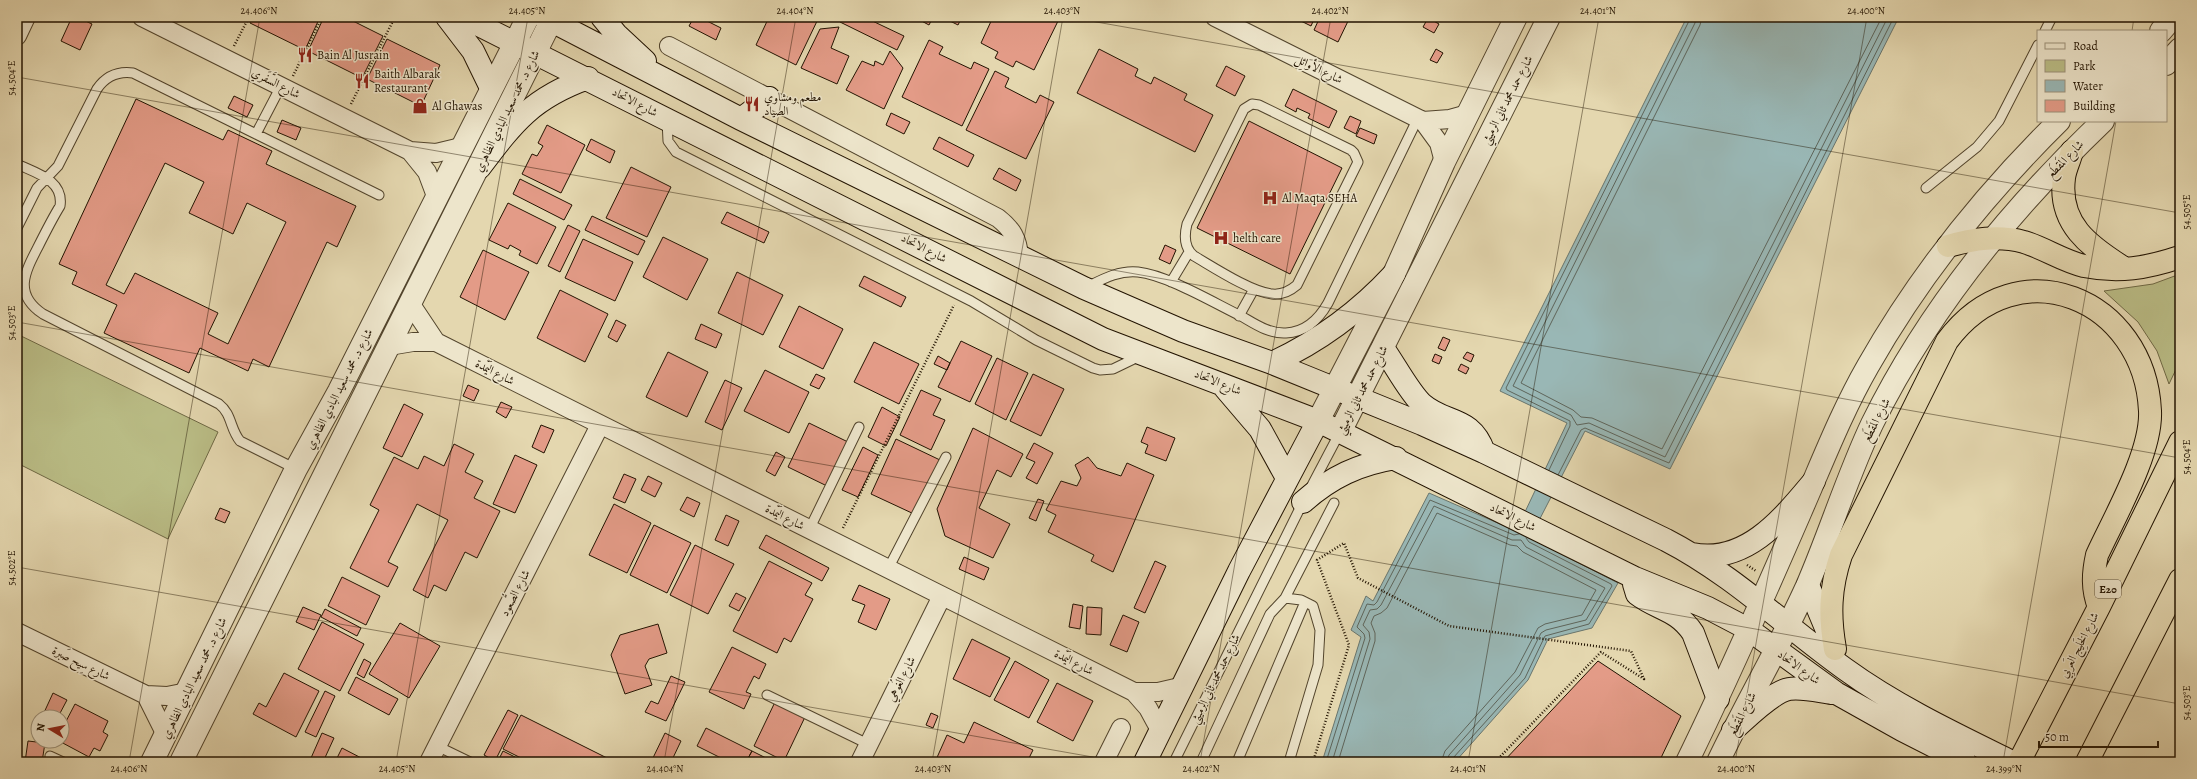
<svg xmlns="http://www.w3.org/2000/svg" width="2197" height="779" font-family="Alegreya,Amiri,serif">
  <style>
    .green { fill: #babd86; stroke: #6e6844 }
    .water { fill: #99b7b5; stroke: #69756d }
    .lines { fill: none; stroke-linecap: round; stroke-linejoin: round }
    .shore { stroke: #5e655b; stroke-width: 1 }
    .building { fill: #e39b87; stroke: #221301; fill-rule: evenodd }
    .service-casing { stroke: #52442c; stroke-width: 11 }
    .minor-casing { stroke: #52442c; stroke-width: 20 }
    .tertiary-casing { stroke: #52442c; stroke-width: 24 }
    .secondary-casing { stroke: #221301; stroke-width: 24 }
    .motorway-casing { stroke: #221301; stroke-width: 24 }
    .path { stroke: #221301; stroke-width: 2.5; stroke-dasharray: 1 2; stroke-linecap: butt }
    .service { stroke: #ede5cb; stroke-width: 9 }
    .minor { stroke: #ede5cb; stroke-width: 18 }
    .tertiary { stroke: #ede5cb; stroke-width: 22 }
    .secondary { stroke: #ede5cb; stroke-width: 22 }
    .motorway { stroke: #e4d7af; stroke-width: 22 }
    .ticks { fill: none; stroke: #221301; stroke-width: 1; stroke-opacity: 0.45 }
    .labels { text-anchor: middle; stroke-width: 3; stroke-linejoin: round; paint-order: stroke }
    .shield { fill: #ede5cb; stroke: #5f523e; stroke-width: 1 }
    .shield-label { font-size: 11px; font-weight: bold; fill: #221301 }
    .poi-label { font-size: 12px; fill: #221301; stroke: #ede5cb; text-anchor: start }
    .street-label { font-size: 12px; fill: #221301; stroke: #ede5cb }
    .neatline { fill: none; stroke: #221301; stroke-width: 1.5 }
    .ticks-label { font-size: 10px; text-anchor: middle; fill: #221301 }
  </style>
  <rect width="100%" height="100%" fill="#e4d7af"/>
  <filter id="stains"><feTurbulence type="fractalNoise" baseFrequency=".005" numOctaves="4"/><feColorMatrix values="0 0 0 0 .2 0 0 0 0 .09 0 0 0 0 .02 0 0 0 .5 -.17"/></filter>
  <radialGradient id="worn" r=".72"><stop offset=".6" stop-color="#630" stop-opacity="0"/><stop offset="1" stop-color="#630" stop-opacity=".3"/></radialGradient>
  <!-- green -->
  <path class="green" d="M2180 274V361L2169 384 2157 351 2138 322 2104 291 2153 284Z
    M17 334 218 432 168 539 17 463Z"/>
  <!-- water -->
  <path class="water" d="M1687 17H1899L1670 469 1585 431 1530 538 1618 583 1592 628 1548 639 1528 680 1455 762H1322L1361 637 1351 630 1366 596 1373 601 1429 493 1516 531 1567 423 1500 391Z"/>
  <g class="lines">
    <!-- shore -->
    <path class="shore" d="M1696 17 1695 23 1513 386 1571 415 1577 425 1589 423 1665 457 1888 17
      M1702 17 1700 25 1521 383 1573 410 1581 417 1592 418 1662 449 1882 17
      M1549 470 1570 426V421L1507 390 1506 388 1691 17
      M1558 475 1581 430 1585 428 1669 463 1894 17
      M1326 762 1365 638 1364 634 1357 627 1367 604 1374 605 1377 602 1430 500 1514 535 1519 534
      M1332 762 1370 639 1369 632 1363 625 1370 610 1377 609 1381 605 1434 506 1512 540H1521L1526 547 1605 588 1586 620 1546 630 1541 633 1520 675 1449 755 1447 762
      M1338 762 1375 641V633L1371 623 1374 616 1381 613 1387 608 1437 513 1510 545 1517 546 1523 552 1596 590 1582 615 1545 624 1538 628 1515 672 1445 751 1441 762
      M1452 762 1453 758 1525 678 1545 636 1589 624 1612 586 1611 584 1529 542 1526 538"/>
  </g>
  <!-- building -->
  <path class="building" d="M72 17H77L92 24 80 50 61 41Z
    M253 17H320L305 50 250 23Z
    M324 17H345L383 36 362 78 308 51Z
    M694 17H699L721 28 716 40 689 26Z
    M769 17H819L796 65 756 45Z
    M843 17H864L904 36 897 50 840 22Z
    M914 17H933L929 25Z
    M942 17H962L958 25Z
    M993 17H1060L1034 70 1016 61 1013 67 995 58 998 52 981 43Z
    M1111 17H1123L1121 22Z
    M1293 17H1315L1311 26Z
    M1320 17H1350L1338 42 1314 30Z
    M1428 17H1440L1438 22Z
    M1428 18 1439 24 1434 33 1423 27Z
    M839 27 831 48 849 56 837 84 801 68 820 29Z
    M387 39 440 65 421 106 367 79Z
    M929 40 943 47 939 54 971 69 974 62 989 69 962 126 902 97Z
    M1099 49 1138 69 1135 76 1151 84 1154 77 1187 94 1184 100 1213 115 1195 152 1077 93Z
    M1436 49 1443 53 1437 63 1430 60Z
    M890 51 903 68 884 109 846 90 862 61 874 66 875 61 883 65Z
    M1226 66 1245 76 1235 96 1216 86Z
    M995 71 1009 78 1005 87 1036 103 1040 95 1054 102 1026 159 966 130Z
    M1293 89 1337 111 1329 128 1308 118 1310 114 1297 108 1296 112 1285 106Z
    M234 96 253 105 247 117 228 108Z
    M136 99 223 140 228 130 272 151 266 164 356 206 337 247 327 242 269 367 253 359 248 371 200 348 189 373 104 333 117 305 72 284 77 272 59 264ZM165 163 204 182 189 213 233 234 247 203 286 222 228 344 208 334 218 313 135 273 124 294 106 285Z
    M891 113 910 122 904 134 886 125Z
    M1350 116 1361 121 1356 134 1344 128Z
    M282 120 301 128 296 140 277 132Z
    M1249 121 1342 168 1290 274 1197 228Z
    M547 125 585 145 561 193 522 174 532 154 537 156 543 146 538 143Z
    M1360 128 1377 135 1374 144 1356 136Z
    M939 137 974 155 968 167 933 149Z
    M591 139 615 151 610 163 586 150Z
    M631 167 671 187 647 237 606 218Z
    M999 168 1021 180 1016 191 993 179Z
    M520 179 572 205 564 220 513 194Z
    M508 203 556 227 537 264 519 255 521 251 510 245 508 249 489 240Z
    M727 212 769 232 764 243 721 223Z
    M592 216 645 241 638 255 585 230Z
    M568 225 580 231 560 272 548 266Z
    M663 237 708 259 687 300 643 277Z
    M583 239 633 262 615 301 565 278Z
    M1165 245 1176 250 1170 264 1159 259Z
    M483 250 529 272 505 320 460 297Z
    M737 272 783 295 763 335 718 313Z
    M864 276 906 297 901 307 859 286Z
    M560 290 608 314 585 362 537 338Z
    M799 306 843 329 823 369 779 347Z
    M616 320 626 325 617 342 608 337Z
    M701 324 722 334 716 348 695 339Z
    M1443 337 1450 340 1445 351 1438 348Z
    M961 341 992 356 970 402 938 387Z
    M874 342 919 364 899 404 854 382Z
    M668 352 708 372 687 417 646 397Z
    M1467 352 1474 355 1471 362 1463 358Z
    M1435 354 1442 357 1439 364 1432 361Z
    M938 356 950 363 947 370 934 364Z
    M997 358 1028 373 1006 420 975 404Z
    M1461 364 1469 368 1466 374 1458 370Z
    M765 370 809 392 789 433 744 411Z
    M816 374 825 378 819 389 810 385Z
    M1033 374 1064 389 1041 436 1010 421Z
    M725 380 742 388 722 430 705 422Z
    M468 385 479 390 474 401 463 396Z
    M921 390 941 399 933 415 945 420 931 450 900 435Z
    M501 402 512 407 506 418 496 412Z
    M404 404 423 414 402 457 383 448Z
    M882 407 900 417 886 446 868 437Z
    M809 423 848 442 827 486 788 467Z
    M541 425 554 430 544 453 532 447Z
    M1147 427 1175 438 1166 461 1145 453 1148 445 1141 442Z
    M973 428 1023 454 1011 477 997 470 979 508 1010 524 993 558 945 536 937 509Z
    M896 439 940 460 914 514 871 494Z
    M1034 443 1053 453 1037 484 1026 478 1035 462 1026 458Z
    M454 444 474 454 465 472 483 481 474 498 500 511 477 558 465 552 446 591 434 585 428 598 413 590 448 520 417 504 388 562 398 567 388 587 350 568 379 510 370 505 394 457 418 469 424 456 444 466Z
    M863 447 878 455 858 497 842 490Z
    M776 452 785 457 775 476 766 471Z
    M515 455 537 465 515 513 493 504Z
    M1088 457 1097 468 1121 476 1127 463 1154 475 1113 572 1091 561 1094 555 1048 532 1056 515 1046 510 1061 481 1077 486 1081 478 1075 465Z
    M624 474 636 479 625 503 613 498Z
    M648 476 662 483 655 497 641 490Z
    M687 497 700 503 694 517 680 510Z
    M1038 499 1044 501 1036 521 1029 518Z
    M614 504 651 523 627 573 589 555Z
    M220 508 230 512 225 523 215 519Z
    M726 515 739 521 728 546 715 540Z
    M654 525 691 543 667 593 630 575Z
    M766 535 829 568 822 581 759 548Z
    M695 545 734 564 708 614 670 595Z
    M964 557 989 568 984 580 959 569Z
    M769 561 812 583 805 595 813 599 791 642 784 638 777 653 733 631Z
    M1155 561 1166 566 1145 613 1134 608Z
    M342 577 380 596 366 625 328 606Z
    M859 585 890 599 876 630 858 622 865 605 852 600Z
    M736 593 746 598 739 611 729 606Z
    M1073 604 1083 606 1080 629 1069 627Z
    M303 607 321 615 314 630 296 622Z
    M1087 607 1102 608 1101 635 1086 634Z
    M325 609 361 628 357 636 321 617Z
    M1123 615 1139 622 1127 652 1110 645Z
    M322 622 364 644 340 691 298 669Z
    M400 623 440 646 409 698 369 674Z
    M658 624 667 653 649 659 645 666 652 685 625 694 611 655 620 635Z
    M972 639 1010 658 990 697 953 679Z
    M732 647 766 664 759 679 754 676 746 692 751 694 744 709 709 692Z
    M364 659 371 663 364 678 357 674Z
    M1015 661 1049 680 1029 718 994 700Z
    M1598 661 1681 716 1659 762H1503Z
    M284 673 319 691 296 737 253 714 259 703 266 707Z
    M671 676 685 682 666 721 645 712 651 701 658 704Z
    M356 677 398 699 389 715 348 693Z
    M1057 683 1093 701 1073 741 1037 722Z
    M325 691 335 696 316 737 305 732Z
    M53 693 67 700 58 717H42Z
    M775 702 805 717 784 761 754 746Z
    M75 704 108 721 103 732 108 735 100 751 94 748 89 757 59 741H62V729Z
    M508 710 518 715 495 761 484 755Z
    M931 713 938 716 933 728 926 725Z
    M521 715 615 762H529L503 749Z
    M974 722 1033 750 1027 762H927L928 759 935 762 947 735 964 743Z
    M706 728 752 751 746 762H729L697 746Z
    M322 733 334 738 323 762H320L311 758Z
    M665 733 681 741 671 762H651Z
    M28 741 45 743 42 762H25Z
    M342 748 369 762H335Z
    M503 751 515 757 512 762 498 761Z
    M752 751 774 762H746Z"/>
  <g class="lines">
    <!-- service casing -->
    <g class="service-casing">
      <path id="service" d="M2045 31 2052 17
        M1252 104 1259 105 1351 150 1354 153 1358 162 1297 285C1290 291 1281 295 1272 294 1251 292 1213 267 1194 256 1184 248 1184 236 1187 224L1244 109Z
        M667 120 668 141 676 152 971 301 1036 340 1093 368 1100 370 1113 369 1142 355
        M256 134 281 86
        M17 164C36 173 64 180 60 206 52 219 45 233 38 247 25 272 13 294 43 314L219 404C232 414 230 429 240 441L296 469
        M1926 188 1977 147 1999 121 2038 45
        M17 228 37 188 58 166 97 89C106 76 118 71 133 73L379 195
        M1171 282 1189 252
        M1087 287C1103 279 1119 270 1138 272 1167 275 1214 303 1241 316 1255 324 1269 334 1286 333 1306 332 1319 319 1328 303L1418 118
        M1239 316 1254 289
        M1310 489 1340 432
        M809 530 859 427
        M888 569 946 457
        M1285 598 1334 503
        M767 695 868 744
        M437 746 470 762
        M50 756 63 762
        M1174 762 1303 502
        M1201 762 1270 614 1285 598 1301 600 1313 606 1320 630 1318 665 1289 762
        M1237 762 1305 602"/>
    </g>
    <!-- minor casing -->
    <g class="minor-casing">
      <path id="minor" d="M142 17 410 151 436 153 461 147
        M1215 17 1423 121 1439 143 1444 162
        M17 36 26 17
        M669 46 998 218C1012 229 1018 239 1019 257
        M1423 121 1450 119 1468 114
        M410 151 427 172 436 196
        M410 303 436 342
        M389 346 413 342H436L1134 692 1148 708 1161 732
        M17 632 146 695 167 696 187 692
        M1134 692H1158L1184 686
        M146 695 166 735
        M429 762 600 425
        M860 762 942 596
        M1104 762 1121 728"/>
    </g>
    <!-- tertiary casing -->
    <g class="tertiary-casing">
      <path id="tertiary" d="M2161 31 2173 17
        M2166 64 2180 49
        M1318 421 1394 274 1444 162 1516 17
        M1340 432 1549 17
        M152 762 296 469 339 391 528 17
        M181 762 553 17
        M1687 762C1727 680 1764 596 1800 513 1822 463 1841 413 1868 366 1919 276 1985 194 2059 121
        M1718 762C1746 703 1780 646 1807 586 1830 533 1847 477 1872 424 1928 310 2011 209 2103 121"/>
    </g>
    <!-- secondary casing -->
    <g class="secondary-casing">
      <path id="secondary" d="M447 17 473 51 491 88
        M463 17 1103 339 1318 421 1635 578 1708 608 1748 629 1836 693 1902 730 1965 762
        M544 17 741 119 1084 288 1183 331 1272 363 1422 424 1484 452 1666 540C1732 574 1785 626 1845 669 1896 706 1955 734 2012 762
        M602 17 616 34 645 61
        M741 119 769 98
        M480 167C514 122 532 98 588 78
        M1383 348C1394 363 1409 392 1422 404 1446 425 1471 415 1484 452
        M1272 363C1320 341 1358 313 1394 274
        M1225 388 1260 429 1287 478
        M1303 502C1331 477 1359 464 1396 458
        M1692 554C1746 565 1783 518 1814 481
        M1635 578 1634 584 1637 594C1658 610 1677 609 1693 633L1718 699
        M1808 585 1833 645
        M1733 730C1747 718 1772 692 1789 689 1802 687 1818 691 1832 693
        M1145 762 1239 571 1318 421"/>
    </g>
    <!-- motorway casing -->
    <g class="motorway-casing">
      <path id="motorway" d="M2072 151C2070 160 2065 169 2064 178 2058 224 2089 246 2124 268
        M1948 246C1973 239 1998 235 2024 242 2044 248 2063 261 2084 266 2119 273 2147 268 2180 257
        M1835 649C1829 615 1830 588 1841 555L1947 341C2018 245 2145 299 2150 411 2152 452 2115 516 2097 555 2093 573 2092 589 2099 607
        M2019 762 2099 607 2180 442
        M2087 762 2180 580"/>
    </g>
    <!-- path -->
    <path class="path" d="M234 46 249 17
      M293 76 322 17
      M351 104 395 17
      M843 528 954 305
      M1747 565 1756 571
      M1313 762 1349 645 1317 560 1344 543 1358 578 1449 626 1631 651 1644 679 1601 652 1495 762"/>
    <!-- service -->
    <use href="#service" class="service"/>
    <!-- minor -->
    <use href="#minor" class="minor"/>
    <!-- tertiary -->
    <use href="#tertiary" class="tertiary"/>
    <!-- secondary -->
    <use href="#secondary" class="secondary"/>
    <!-- motorway -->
    <use href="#motorway" class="motorway"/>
  </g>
  <!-- ticks -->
  <path class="ticks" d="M1068 17 2180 213M2132 31 2134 17M17 77 2180 458M17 322 2180 704M17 567 1121 762M129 762 260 17M396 762 528 17M664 762 796 17M932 762 1063 17M1200 762 1331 17M1468 762 1599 17M1735 762 1867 17M2003 762 2116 121"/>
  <!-- icons -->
  <defs>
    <g id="restaurant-bare" transform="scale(1.2)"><path d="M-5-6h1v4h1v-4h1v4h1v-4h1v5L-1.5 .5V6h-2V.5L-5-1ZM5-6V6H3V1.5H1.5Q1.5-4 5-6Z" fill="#8f2418" stroke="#ede5cb" stroke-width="2.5" paint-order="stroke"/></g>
    <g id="shop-bare" transform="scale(1.2)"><path d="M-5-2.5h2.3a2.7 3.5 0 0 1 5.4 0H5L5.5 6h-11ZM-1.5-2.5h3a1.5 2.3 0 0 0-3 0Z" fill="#8f2418" stroke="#ede5cb" stroke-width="2.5" paint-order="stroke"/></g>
    <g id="hospital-bare" transform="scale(1.2)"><path d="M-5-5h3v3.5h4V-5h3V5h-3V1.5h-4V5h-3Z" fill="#8f2418" stroke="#ede5cb" stroke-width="2.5" paint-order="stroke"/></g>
  </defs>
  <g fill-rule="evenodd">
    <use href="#restaurant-bare" x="305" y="55"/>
    <use href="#restaurant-bare" x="362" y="81"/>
    <use href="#restaurant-bare" x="752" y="104"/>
    <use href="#shop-bare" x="420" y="106"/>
    <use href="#hospital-bare" x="1270" y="198"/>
    <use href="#hospital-bare" x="1221" y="238"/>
  </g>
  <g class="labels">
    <!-- shield labels -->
    <rect class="shield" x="2095" y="580" width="26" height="18" rx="3"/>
    <g class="shield-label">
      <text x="2108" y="593">E20</text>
    </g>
    <!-- poi labels -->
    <g class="poi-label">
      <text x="317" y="59">Bain Al Jusrain</text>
      <text x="374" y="78">Baith Albarak<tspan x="374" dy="14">Restaurant</tspan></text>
      <text x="764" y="101">مطعم ومشاوي<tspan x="764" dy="14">الصياد</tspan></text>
      <text x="432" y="110">Al Ghawas</text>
      <text x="1282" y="202">Al Maqta SEHA</text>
      <text x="1233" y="242">helth care</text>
    </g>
    <!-- street labels -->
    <g class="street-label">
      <text transform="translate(1319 69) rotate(26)" y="4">شارع الأوائِل</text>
      <text transform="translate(276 83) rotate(27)" y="4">شارع السَّفَري</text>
      <text transform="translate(1507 100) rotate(-63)" y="4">شارع حمد محمد ثاني الرميثي</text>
      <text transform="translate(635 102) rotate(27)" y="4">شارع الاتحاد</text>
      <text transform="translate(507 111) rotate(-64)" y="4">شارع د. محمد سعيد البادي الظاهري</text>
      <text transform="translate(2065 159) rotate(-46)" y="4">شارع المَقطَع</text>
      <text transform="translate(924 248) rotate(27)" y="4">شارع الاتحاد</text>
      <text transform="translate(495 372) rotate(27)" y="4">شارع اليَمْدة</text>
      <text transform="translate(1218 382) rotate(22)" y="4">شارع الاتحاد</text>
      <text transform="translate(339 389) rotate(-63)" y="4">شارع د. محمد سعيد البادي الظاهري</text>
      <text transform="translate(1362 390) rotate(-63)" y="4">شارع حمد محمد ثاني الرميثي</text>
      <text transform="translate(1876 420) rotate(-63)" y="4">شارع المَقطَع</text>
      <text transform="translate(785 517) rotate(27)" y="4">شارع اليَمْدة</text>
      <text transform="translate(1513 517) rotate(26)" y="4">شارع الاتحاد</text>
      <text transform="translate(515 593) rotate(-63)" y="4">شارع الصُّعود</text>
      <text transform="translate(2079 645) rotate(-63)" y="4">شارع الخَلِيج العَربِي</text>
      <text transform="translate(1074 662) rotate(27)" y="4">شارع اليَمْدة</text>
      <text transform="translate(81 663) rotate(26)" y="4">شارع سِيح صَبرة</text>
      <text transform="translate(1799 667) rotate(36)" y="4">شارع الاتحاد</text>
      <text transform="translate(194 678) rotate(-64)" y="4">شارع د. محمد سعيد البادي الظاهري</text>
      <text transform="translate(901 679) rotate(-63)" y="4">شارع الغُوهي</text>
      <text transform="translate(1215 679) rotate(-64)" y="4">شارع حمد محمد ثاني الرميثي</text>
      <text transform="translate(1742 714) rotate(-63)" y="4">شارع المَقطَع</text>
    </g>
  </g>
  <!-- margin -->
  <rect width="2197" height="779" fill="none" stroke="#e4d7af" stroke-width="44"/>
  <!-- legend -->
  <rect x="2037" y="30" width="130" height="92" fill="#ede5cb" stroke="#9c917a"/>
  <rect x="2045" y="43" width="20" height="6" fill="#ede5cb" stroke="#9c917a"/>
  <text x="2073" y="50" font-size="12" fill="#221301">Road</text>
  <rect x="2045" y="60" width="20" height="12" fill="#babd86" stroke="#9c917a"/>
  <text x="2073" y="70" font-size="12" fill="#221301">Park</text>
  <rect x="2045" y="80" width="20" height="12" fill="#99b7b5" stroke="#9c917a"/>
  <text x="2073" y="90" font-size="12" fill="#221301">Water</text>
  <rect x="2045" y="100" width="20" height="12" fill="#e39b87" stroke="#9c917a"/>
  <text x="2073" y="110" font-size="12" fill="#221301">Building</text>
  <!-- north arrow -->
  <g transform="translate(50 729) rotate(280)"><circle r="19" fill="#ede5cb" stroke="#9c917a"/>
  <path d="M0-3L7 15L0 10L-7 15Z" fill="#8f2418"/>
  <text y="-6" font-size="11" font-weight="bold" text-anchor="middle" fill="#221301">N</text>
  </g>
  <!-- scale -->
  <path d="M2039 741v6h119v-6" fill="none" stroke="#221301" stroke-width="2"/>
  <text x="2045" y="741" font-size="12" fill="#221301" stroke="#ede5cb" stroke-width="3" paint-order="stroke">50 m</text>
  <rect x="22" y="22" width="2153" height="735" class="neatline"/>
  <g class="ticks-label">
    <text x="259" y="14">24.406°N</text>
    <text x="527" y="14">24.405°N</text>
    <text x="795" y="14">24.404°N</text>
    <text x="1062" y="14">24.403°N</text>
    <text x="1330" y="14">24.402°N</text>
    <text x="1598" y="14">24.401°N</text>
    <text x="1866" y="14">24.400°N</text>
    <text transform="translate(11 78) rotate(-90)" y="4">54.504°E</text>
    <text transform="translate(2186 212) rotate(-90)" y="4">54.505°E</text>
    <text transform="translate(11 323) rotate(-90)" y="4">54.503°E</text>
    <text transform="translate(2186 457) rotate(-90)" y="4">54.504°E</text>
    <text transform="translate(11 568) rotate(-90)" y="4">54.502°E</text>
    <text transform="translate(2186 703) rotate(-90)" y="4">54.503°E</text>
    <text x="129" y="772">24.406°N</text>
    <text x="397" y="772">24.405°N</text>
    <text x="665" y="772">24.404°N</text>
    <text x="933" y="772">24.403°N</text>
    <text x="1201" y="772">24.402°N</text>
    <text x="1468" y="772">24.401°N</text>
    <text x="1736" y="772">24.400°N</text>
    <text x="2004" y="772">24.399°N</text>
  </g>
  <rect width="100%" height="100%" filter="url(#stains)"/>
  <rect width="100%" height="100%" fill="url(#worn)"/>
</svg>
